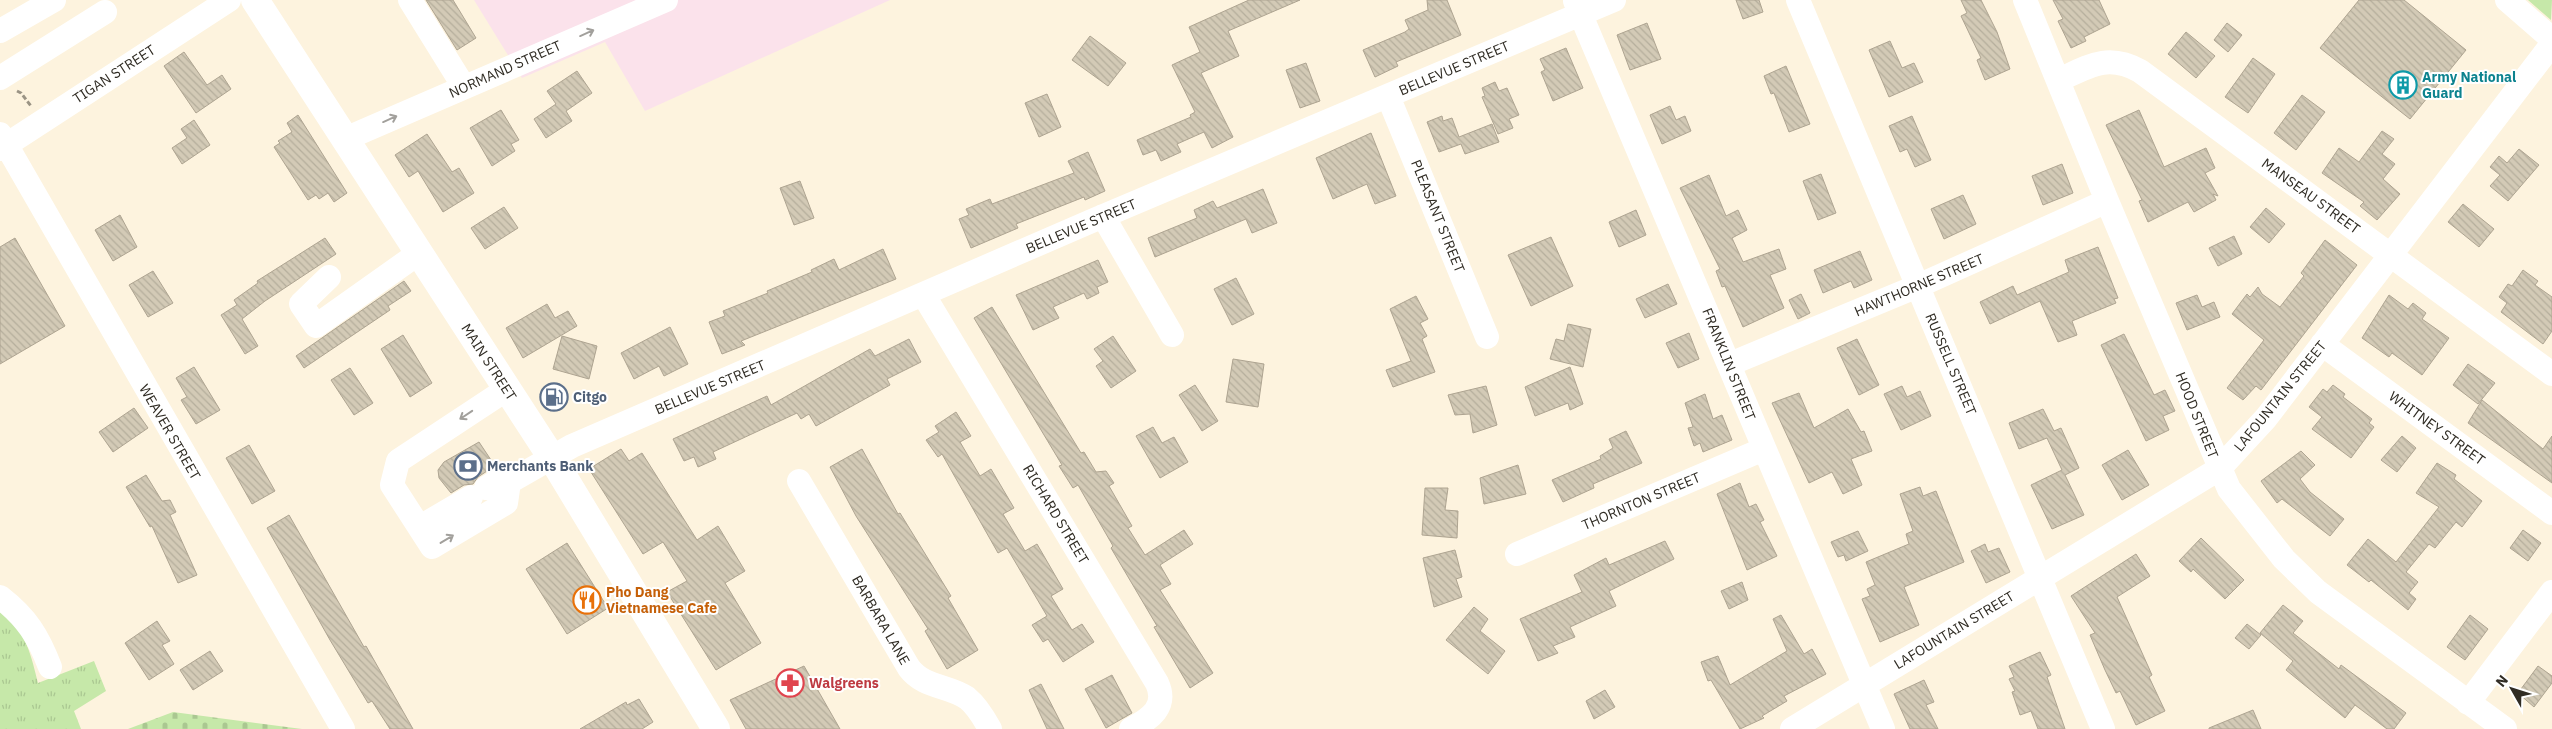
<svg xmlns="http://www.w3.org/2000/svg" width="2552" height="729" font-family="'IBM Plex Sans',sans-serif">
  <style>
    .education { fill: #fbe2eb }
    .grass { fill: url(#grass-tufts) }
    .cemetery { fill: url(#cemetery-stones) }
    .building { fill: url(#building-back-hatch); stroke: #aea491 }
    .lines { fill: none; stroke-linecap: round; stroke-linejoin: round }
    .path { stroke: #9a9384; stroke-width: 3; stroke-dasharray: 5 2.5; stroke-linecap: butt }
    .minor { stroke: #fff; stroke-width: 24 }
    .major { stroke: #fff; stroke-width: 28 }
    .oneway { stroke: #a2a09c }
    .labels { text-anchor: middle; stroke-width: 4; stroke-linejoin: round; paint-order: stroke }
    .street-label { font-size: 14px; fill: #302c24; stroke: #fff }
    .culture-label { font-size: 14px; font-weight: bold; fill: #0d838f; stroke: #fff; text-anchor: start }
    .service-label { font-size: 14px; font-weight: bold; fill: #4e5e75; stroke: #fff; text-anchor: start }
    .food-label { font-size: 14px; font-weight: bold; fill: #c56008; stroke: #fff; text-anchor: start }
    .health-label { font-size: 14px; font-weight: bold; fill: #be3a42; stroke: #fff; text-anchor: start }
  </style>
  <defs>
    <pattern id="grass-tufts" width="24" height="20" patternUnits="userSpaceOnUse" patternTransform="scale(1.25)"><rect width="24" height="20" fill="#c6e8a9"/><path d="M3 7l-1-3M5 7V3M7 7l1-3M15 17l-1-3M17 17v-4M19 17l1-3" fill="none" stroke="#aac791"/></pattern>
    <pattern id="cemetery-stones" width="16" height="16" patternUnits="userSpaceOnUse" patternTransform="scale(1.25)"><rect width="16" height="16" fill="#c6e8a9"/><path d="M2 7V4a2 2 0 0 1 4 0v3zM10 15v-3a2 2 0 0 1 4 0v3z" fill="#aac791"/></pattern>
    <pattern id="building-back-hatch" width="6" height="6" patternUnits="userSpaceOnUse" patternTransform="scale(1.25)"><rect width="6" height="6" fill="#d3cab6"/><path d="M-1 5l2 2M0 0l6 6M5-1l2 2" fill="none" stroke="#b5ae9c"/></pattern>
  </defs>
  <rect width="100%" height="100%" fill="#fdf3de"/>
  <!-- education -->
  <path class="education" d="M474 0H890L645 111 605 42 522 78Z"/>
  <!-- grass -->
  <path class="grass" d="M2528 0H2552L2551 20Z
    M0 612C25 625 32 659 38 683L94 661 106 691 74 711 81 729H0Z"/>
  <!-- cemetery -->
  <path class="cemetery" d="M173 712 302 729H128Z"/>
  <!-- building -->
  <path class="building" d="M426 0H453L476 38 457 50Z
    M1249 0H1300L1228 31 1239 56 1201 73 1233 137 1212 148 1204 132 1177 144 1181 152 1161 161 1156 150 1143 155 1137 140 1191 117 1190 115 1195 112 1172 65 1200 52 1189 27Z
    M1427 0H1447L1461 35 1396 62 1398 66 1375 77 1363 50 1405 32 1409 29 1405 20 1428 10Z
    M1736 0H1759L1763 12 1743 19Z
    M1961 0H1981L1997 32 2010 69 1985 80 1977 60 1981 58 1961 16 1967 13Z
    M2053 0H2099L2110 24 2084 37 2086 41 2071 48 2058 21 2063 19Z
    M2359 0H2404L2466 50 2410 119 2320 48Z
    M1647 23 1661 59 1630 70 1617 35Z
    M2227 23 2242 35 2228 52 2214 40Z
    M2186 32 2215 56 2196 78 2168 54Z
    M1090 36 1126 63 1108 86 1072 60Z
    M1890 41 1902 68 1914 63 1923 82 1889 97 1869 50Z
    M1566 48 1583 88 1553 101 1541 72 1545 70 1540 59Z
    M184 52 207 85 222 75 231 89 196 113 164 66Z
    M2253 58 2275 74 2248 113 2225 97Z
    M1306 63 1320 101 1300 108 1286 70Z
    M1786 66 1810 124 1789 132 1774 93 1771 94 1764 76Z
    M577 71 592 93 566 111 572 121 546 138 534 119 556 104 547 91Z
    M1495 82 1499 91 1507 88 1519 115 1509 119 1513 128 1498 134 1482 97 1485 96 1482 88Z
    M1047 94 1061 127 1039 137 1025 103Z
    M2302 95 2325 112 2296 150 2274 133Z
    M1670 106 1676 120 1685 116 1691 131 1662 144 1650 115Z
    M501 110 519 140 511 144 515 151 492 166 470 128Z
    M2139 110 2164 167 2206 148 2215 168 2205 173 2218 196 2213 194 2216 200 2194 212 2188 202 2148 222 2139 201 2142 200 2106 125Z
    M298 115 347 193 334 202 328 193 319 199 316 195 308 200 274 147 280 143 278 141 292 132 287 123Z
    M1442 116 1443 121 1452 118 1459 137 1492 124 1499 142 1465 154 1461 144 1439 152 1427 122Z
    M1912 116 1931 160 1915 167 1907 149 1900 152 1889 126Z
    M194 120 210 145 182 164 172 148 187 138 181 129Z
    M2382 131 2394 139 2382 154 2395 164 2383 179 2400 194 2377 220 2360 206 2364 202 2322 173 2339 148 2359 162Z
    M1371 133 1396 196 1375 204 1367 184 1333 199 1316 158Z
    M427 134 452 172 459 168 474 193 443 212 418 171 409 177 395 155Z
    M2519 149 2539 165 2508 201 2490 186 2500 175 2490 167 2499 156 2507 163Z
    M1088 152 1105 191 1085 200 1084 197 1016 224 1018 228 971 248 959 219 969 215 966 209 990 199 992 204 1074 173 1068 161Z
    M2062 164 2073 193 2043 205 2032 176Z
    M1821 174 1836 213 1818 220 1803 181Z
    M1709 175 1726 216 1738 210 1747 230 1732 238 1743 262 1779 249 1786 269 1770 275 1784 308 1743 327 1725 286 1722 287 1716 271 1720 269 1680 188Z
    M800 181 814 218 794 225 780 188Z
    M1263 189 1277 223 1252 233 1246 219 1155 257 1148 238 1197 218 1194 210 1213 201 1217 208Z
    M1963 195 1976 224 1944 239 1931 209Z
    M2463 204 2494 229 2479 247 2448 222Z
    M504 207 518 228 485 249 471 228Z
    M2266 208 2285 224 2269 243 2250 227Z
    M1636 210 1646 235 1619 247 1609 222Z
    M120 215 137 247 113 261 95 230Z
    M2234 236 2242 254 2218 266 2209 248Z
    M1551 237 1573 286 1531 306 1508 255Z
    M15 238 65 326 0 364V247Z
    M325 238 336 254 265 301 242 319 258 346 245 354 221 315 237 305 234 300 258 283 257 281Z
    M2325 240 2357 265 2261 390 2256 386 2243 400 2227 388 2264 340 2232 314 2247 294 2250 297 2258 287 2262 294 2280 307 2304 276 2301 273Z
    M2098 247 2118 298 2114 299 2116 303 2072 321 2077 335 2058 342 2040 301 1990 324 1980 302 2013 286 2017 295 2069 272 2065 260Z
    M883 249 896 279 741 341 745 345 722 354 709 322 725 316 723 311 768 293 767 291 812 272 811 270 834 259 839 270Z
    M1860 251 1872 280 1854 288 1851 281 1823 293 1814 270Z
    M1098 260 1108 282 1097 287 1099 293 1087 299 1084 293 1053 307 1059 318 1033 330 1016 295Z
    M2523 270 2538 281 2535 285 2552 297V331L2543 344 2501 312 2507 303 2499 297 2508 284 2512 286Z
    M153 271 173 303 148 317 129 285Z
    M1236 278 1254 314 1232 325 1214 289Z
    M404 281 411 291 388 306 390 310 304 368 296 356Z
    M1668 284 1677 304 1645 318 1636 299Z
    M1801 294 1810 313 1798 319 1789 300Z
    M2197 295 2202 307 2214 302 2220 317 2187 330 2176 303Z
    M2389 295 2408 309 2413 303 2426 313 2422 319 2449 338 2422 375 2392 353 2389 357 2362 338Z
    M1416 296 1428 319 1420 323 1427 336 1422 339 1435 372 1393 387 1386 370 1411 361 1390 309Z
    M547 304 555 318 568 311 577 326 523 358 506 328Z
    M992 307 1081 453 1084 452 1096 472 1106 471 1114 483 1109 486 1132 526 1128 528 1145 555 1184 530 1193 544 1160 565 1171 584 1160 590 1213 673 1190 688 1154 627 1157 626 1111 548 1113 546 1078 485 1073 488 1059 466 1062 465 974 318Z
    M1568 324 1591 329 1583 367 1550 359 1556 339 1564 341Z
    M670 327 688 364 664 376 659 366 634 379 621 353Z
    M1689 333 1699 359 1678 368 1666 343Z
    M2124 334 2154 395 2165 390 2175 411 2163 416 2169 430 2146 441 2101 345Z
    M403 335 432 383 410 397 381 349Z
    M562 336 597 346 589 379 553 369Z
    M1113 336 1136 371 1111 388 1096 366 1103 361 1094 349Z
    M909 339 921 362 887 379 890 385 816 426 809 414 801 419 797 413 713 452 716 459 698 467 694 457 684 461 673 439 767 396 771 405 870 349 875 356Z
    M1857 339 1879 385 1859 395 1837 348Z
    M1233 359 1264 364 1258 407 1226 402Z
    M2468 364 2495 383 2478 404 2453 385Z
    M194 367 220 410 196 424 181 400 187 397 176 378Z
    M1570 367 1583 404 1570 410 1568 403 1535 416 1525 387Z
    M350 368 373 403 354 415 331 380Z
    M557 384 567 400 550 411 540 394Z
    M1195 385 1218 421 1202 431 1179 395Z
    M2333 385 2345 394 2343 397 2372 419 2369 423 2374 427 2351 458 2312 429 2322 417 2309 407 2323 389 2327 392Z
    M1486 386 1497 425 1473 433 1470 414 1455 415 1448 395Z
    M1902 386 1907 397 1920 391 1931 416 1901 430 1884 394Z
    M1799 393 1814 428 1848 409 1861 432 1864 431 1872 451 1851 459 1862 485 1843 494 1832 472 1809 483 1772 403Z
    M1705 394 1713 419 1722 415 1732 440 1703 452 1700 443 1694 446 1688 428 1693 427 1685 403Z
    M2482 400 2543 449 2552 436V483L2468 423Z
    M134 408 148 428 113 452 99 432Z
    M2043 409 2054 431 2061 428 2079 468 2065 475 2084 515 2052 529 2031 485 2062 470 2047 438 2019 449 2009 423Z
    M956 412 971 436 960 442 980 476 991 469 1014 508 1003 514 1025 551 1037 544 1063 589 1051 596 1072 630 1082 624 1094 642 1063 662 1048 639 1043 642 1032 625 1047 616 1007 548 998 553 942 454 938 457 926 440 939 432 935 426Z
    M1153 427 1162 443 1174 437 1188 462 1160 478 1136 436Z
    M1626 431 1642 463 1593 484 1594 488 1563 502 1552 480 1601 459 1600 456 1613 448 1609 439Z
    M2402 436 2416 448 2397 472 2381 460Z
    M479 442 497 469 487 471 478 477 473 484 464 485 451 493 439 478 438 470 444 462Z
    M249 445 275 491 252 504 226 458Z
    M621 449 629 461 642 453 697 540 718 526 745 571 725 583 761 643 716 670 667 592 687 581 663 542 643 554 589 469Z
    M862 449 898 514 900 513 951 596 948 598 978 650 947 669 925 631 928 629 856 516 830 467Z
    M2128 450 2149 485 2122 500 2102 465Z
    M2301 451 2315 465 2300 479 2310 492 2344 519 2330 536 2282 499 2277 503 2261 481Z
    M2437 463 2456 475 2454 479 2482 501 2462 527 2456 522 2435 548 2429 544 2406 572 2418 582 2409 593 2416 599 2408 610 2371 580 2369 582 2347 565 2368 539 2396 562 2439 507 2416 493Z
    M1518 465 1526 494 1484 504 1480 478Z
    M146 475 162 501 170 500 176 512 170 515 197 575 178 583 152 526 150 527 126 487Z
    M1740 483 1749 507 1756 504 1764 520 1760 522 1777 556 1747 570 1717 494Z
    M1920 487 1923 496 1936 491 1964 562 1904 587 1919 625 1880 642 1862 599 1870 596 1867 589 1875 585 1866 562 1909 544 1906 534 1913 531 1900 494Z
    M1425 488H1448L1445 510 1458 511 1457 538 1422 535Z
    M289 515 364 647 366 646 413 729H390L372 701 368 703 330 640 267 528Z
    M2523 530 2541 543 2528 561 2510 548Z
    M1858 531 1868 551 1846 561 1844 555 1838 557 1831 542Z
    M2201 538 2244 580 2225 599 2193 569 2191 572 2179 561Z
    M1665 541 1674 559 1609 591 1616 606 1570 627 1575 637 1553 646 1558 653 1538 661 1520 619 1582 592 1574 575 1606 558 1609 565Z
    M567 543 608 608 567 634 526 569Z
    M1985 544 1988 552 1999 548 2010 572 1986 583 1971 551Z
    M1455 550 1462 577 1456 579 1462 597 1434 607 1423 558Z
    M2136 554 2150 576 2117 597 2152 675 2149 677 2165 711 2136 725 2120 691 2116 693 2105 670 2090 635 2095 633 2071 596Z
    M1742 582 1748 600 1729 609 1721 591Z
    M2283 605 2303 621 2293 633 2339 669 2341 665 2406 713 2394 729H2387L2355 705 2345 718 2286 670 2293 661 2260 633Z
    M1474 607 1488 619 1480 631 1505 651 1488 674 1446 640Z
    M1781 615 1804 654 1812 649 1826 674 1784 696 1787 701 1762 716 1764 718 1740 729 1711 680 1708 681 1701 662 1718 656 1730 685 1787 651 1773 619Z
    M2470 615 2488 629 2465 660 2447 647Z
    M157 621 170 641 162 645 174 664 149 680 125 643Z
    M2247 624 2261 635 2249 649 2235 638Z
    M210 651 223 671 193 690 180 670Z
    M2040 652 2051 675 2047 677 2065 729H2038L2031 711 2020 715 2012 692 2015 691 2009 679 2014 677 2009 666Z
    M804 666 840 729H746L730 700Z
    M2538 666 2552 676V683L2534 707 2518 693Z
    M1112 675 1132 713 1106 728 1085 689Z
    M1924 680 1934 702 1926 705 1938 729H1910L1894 694Z
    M1041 684 1064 729H1047L1029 690Z
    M1605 690 1615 707 1594 719 1586 701Z
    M639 699 653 722 642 729H580L626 702 627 705Z
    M2253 710 2261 729H2209V728Z"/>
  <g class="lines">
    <!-- path -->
    <path class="path" d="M17 91 21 93 31 106"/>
    <!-- minor -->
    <path class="minor" d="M410 0 464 87
      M1798 0 2103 729
      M2025 0 2107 201 2229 489 2284 559 2318 592 2505 729
      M2507 0 2552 39
      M1575 1 1883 729
      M0 31 54 0
      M0 78 105 12
      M2059 80C2089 66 2108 53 2140 71L2552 374
      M1388 96 1487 337
      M0 134 343 729
      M345 139 666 0
      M0 149 229 0
      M1103 216 1172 335
      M329 277 301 304 316 326 419 253
      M923 294 1157 683C1168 707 1150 719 1131 729
      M2322 344 2552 513
      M1730 364 1918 286 2107 201
      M507 389 398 461 392 485 432 547 506 503 509 482 572 446 1094 220 1614 0
      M799 481 909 668C924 688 948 685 967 698 977 706 984 718 990 729
      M486 488 494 483 509 482
      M420 527 471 497
      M1517 554 1764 449
      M0 597C27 618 38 636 50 667
      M2468 703 2552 592
      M1792 729 2219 469 2266 418 2552 44"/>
    <!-- major -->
    <path class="major" d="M255 0 552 458 716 729"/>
  </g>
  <!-- one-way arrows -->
  <defs><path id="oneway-shaft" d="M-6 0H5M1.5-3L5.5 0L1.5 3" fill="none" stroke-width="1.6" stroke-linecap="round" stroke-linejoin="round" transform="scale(1.25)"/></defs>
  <g class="oneway">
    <use href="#oneway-shaft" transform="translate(587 33) rotate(-24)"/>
    <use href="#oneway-shaft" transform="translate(390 119) rotate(-24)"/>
    <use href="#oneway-shaft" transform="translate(466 415) rotate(146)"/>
    <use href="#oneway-shaft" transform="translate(447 539) rotate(-31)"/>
  </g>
  <!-- icons -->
  <defs>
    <g id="building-ring" transform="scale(1.4375)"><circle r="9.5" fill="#fff" stroke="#0f9aa8" stroke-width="1.5"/><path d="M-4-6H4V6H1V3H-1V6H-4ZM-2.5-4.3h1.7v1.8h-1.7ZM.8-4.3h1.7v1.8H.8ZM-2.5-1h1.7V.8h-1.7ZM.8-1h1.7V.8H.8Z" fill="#0f9aa8"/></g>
    <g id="fuel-ring" transform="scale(1.4375)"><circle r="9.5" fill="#fff" stroke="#5c6f8a" stroke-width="1.5"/><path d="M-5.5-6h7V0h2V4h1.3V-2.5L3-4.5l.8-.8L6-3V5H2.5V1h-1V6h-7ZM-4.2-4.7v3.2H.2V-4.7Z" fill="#5c6f8a"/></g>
    <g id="bank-ring" transform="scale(1.4375)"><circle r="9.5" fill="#fff" stroke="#5c6f8a" stroke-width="1.5"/><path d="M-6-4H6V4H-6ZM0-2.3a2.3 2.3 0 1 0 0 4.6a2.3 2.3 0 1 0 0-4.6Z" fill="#5c6f8a"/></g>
    <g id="restaurant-ring" transform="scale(1.4375)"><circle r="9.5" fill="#fff" stroke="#e8710a" stroke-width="1.5"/><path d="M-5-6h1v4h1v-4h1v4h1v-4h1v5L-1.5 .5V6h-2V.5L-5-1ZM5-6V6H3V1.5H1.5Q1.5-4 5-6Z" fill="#e8710a"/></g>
    <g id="pharmacy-ring" transform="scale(1.4375)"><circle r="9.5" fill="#fff" stroke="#e0444e" stroke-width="1.5"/><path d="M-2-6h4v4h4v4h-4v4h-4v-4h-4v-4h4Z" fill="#e0444e"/></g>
  </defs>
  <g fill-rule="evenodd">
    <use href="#building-ring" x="2403" y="85"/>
    <use href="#fuel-ring" x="554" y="397"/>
    <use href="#bank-ring" x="468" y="466"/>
    <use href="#restaurant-ring" x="587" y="600"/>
    <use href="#pharmacy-ring" x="790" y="683"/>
  </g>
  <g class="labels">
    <!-- street labels -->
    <g class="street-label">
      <text transform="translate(1454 68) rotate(-23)" y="5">BELLEVUE STREET</text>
      <text transform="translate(505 69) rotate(-24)" y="5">NORMAND STREET</text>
      <text transform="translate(114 74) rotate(-33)" y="5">TIGAN STREET</text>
      <text transform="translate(2311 196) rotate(36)" y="5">MANSEAU STREET</text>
      <text transform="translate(1438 216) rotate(68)" y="5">PLEASANT STREET</text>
      <text transform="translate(1081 226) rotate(-23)" y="5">BELLEVUE STREET</text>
      <text transform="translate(1919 285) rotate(-23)" y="5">HAWTHORNE STREET</text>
      <text transform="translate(489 362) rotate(57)" y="5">MAIN STREET</text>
      <text transform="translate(1729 364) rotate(68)" y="5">FRANKLIN STREET</text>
      <text transform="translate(1951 364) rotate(67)" y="5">RUSSELL STREET</text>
      <text transform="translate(710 387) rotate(-23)" y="5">BELLEVUE STREET</text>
      <text transform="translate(2280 396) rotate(-51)" y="5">LAFOUNTAIN STREET</text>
      <text transform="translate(2197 415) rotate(68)" y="5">HOOD STREET</text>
      <text transform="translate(2437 428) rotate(36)" y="5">WHITNEY STREET</text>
      <text transform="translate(170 432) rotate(60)" y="5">WEAVER STREET</text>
      <text transform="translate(1641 501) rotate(-23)" y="5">THORNTON STREET</text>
      <text transform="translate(1056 514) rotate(59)" y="5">RICHARD STREET</text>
      <text transform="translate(881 620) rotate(60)" y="5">BARBARA LANE</text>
      <text transform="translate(1954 630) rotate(-31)" y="5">LAFOUNTAIN STREET</text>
    </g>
    <!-- culture labels -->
    <g class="culture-label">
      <text x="2422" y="82">Army National<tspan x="2422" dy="16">Guard</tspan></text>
    </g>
    <!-- service labels -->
    <g class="service-label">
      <text x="573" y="402">Citgo</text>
      <text x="487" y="471">Merchants Bank</text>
    </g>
    <!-- food labels -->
    <g class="food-label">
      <text x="606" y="597">Pho Dang<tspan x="606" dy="16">Vietnamese Cafe</tspan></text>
    </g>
    <!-- health labels -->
    <g class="health-label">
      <text x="809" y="688">Walgreens</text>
    </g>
  </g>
  <!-- north arrow -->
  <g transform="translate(2512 689) rotate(309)" stroke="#ffffff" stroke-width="4" paint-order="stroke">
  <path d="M0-4L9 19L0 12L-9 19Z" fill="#302c24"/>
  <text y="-8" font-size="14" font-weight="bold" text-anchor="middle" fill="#302c24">N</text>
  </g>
</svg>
